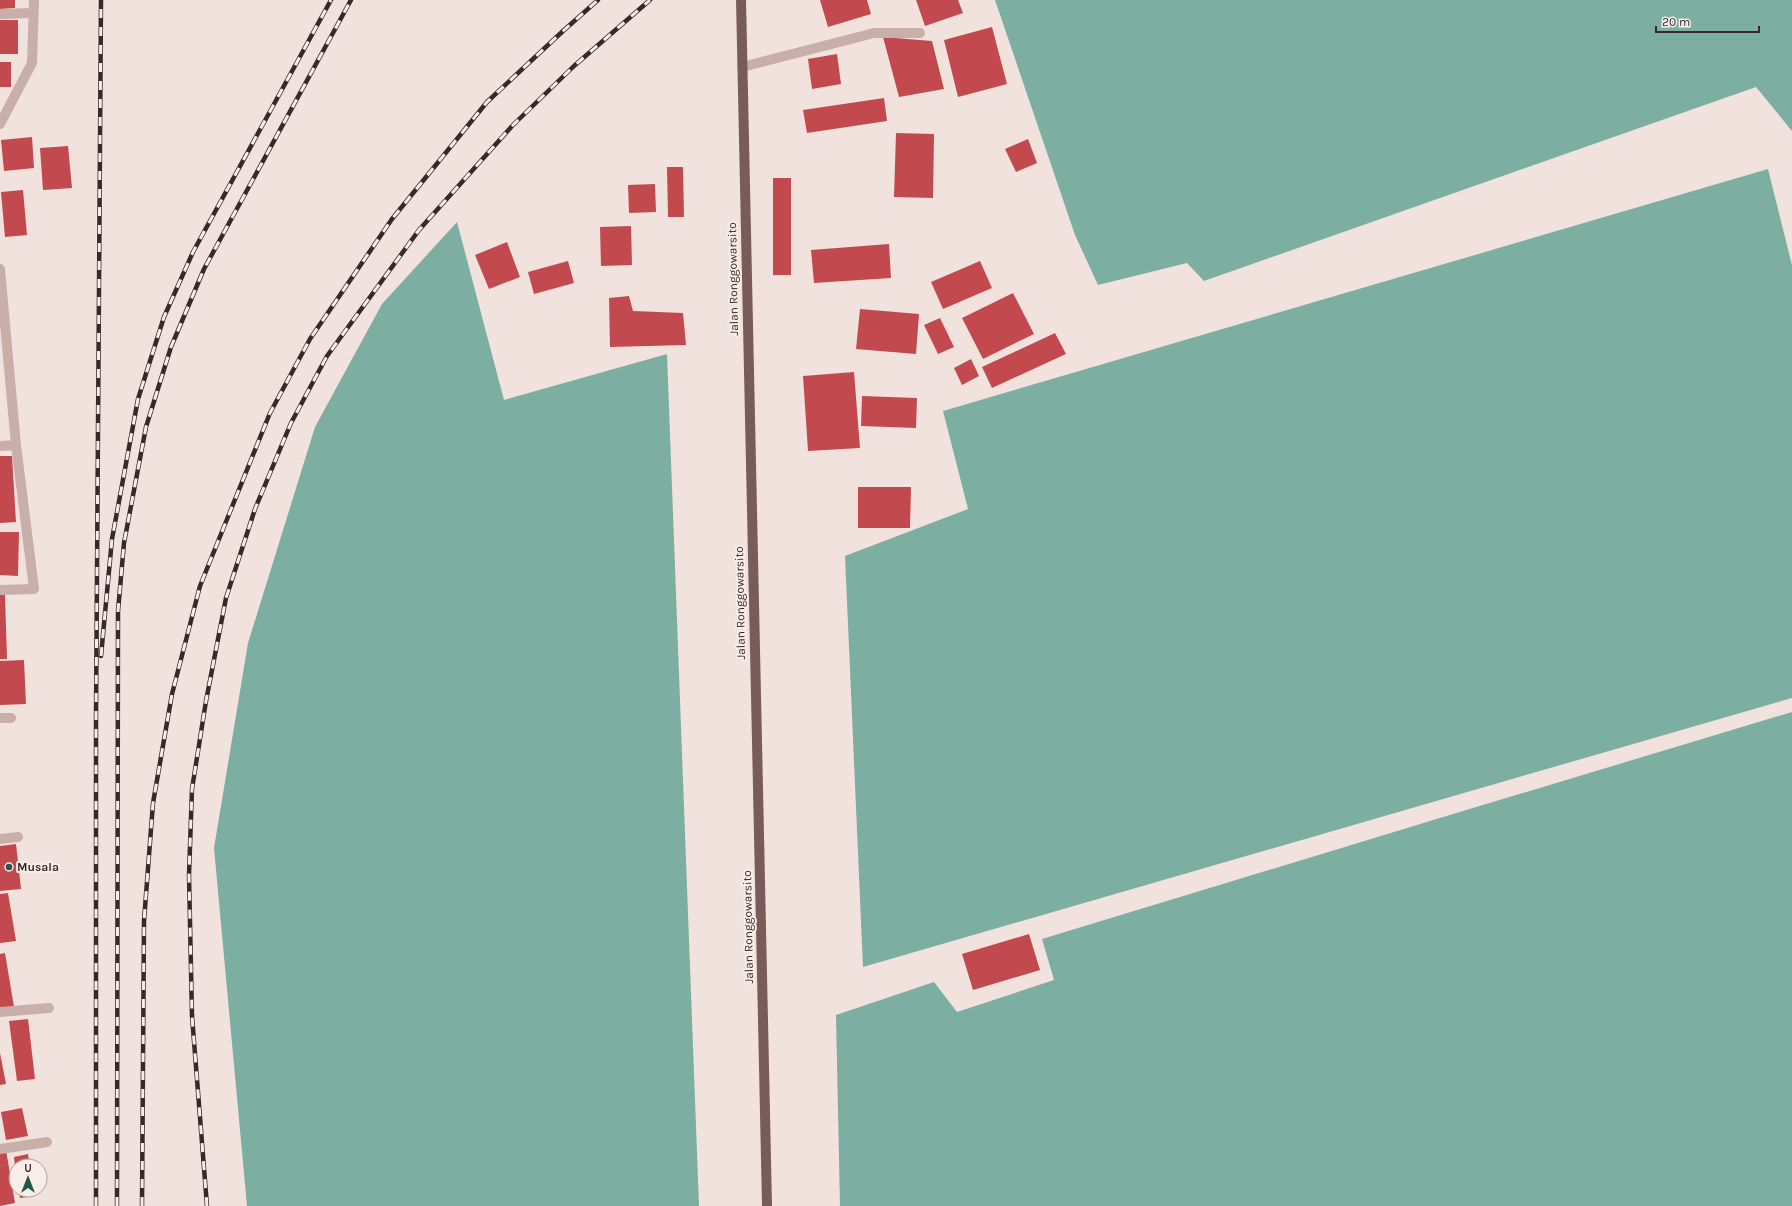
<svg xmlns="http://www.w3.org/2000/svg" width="1792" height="1206" font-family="Karla,sans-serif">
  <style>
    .water { fill: #7daea2 }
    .building { fill: #c24a4f }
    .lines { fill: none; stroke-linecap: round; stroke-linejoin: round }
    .minor { stroke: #c9afa9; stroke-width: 10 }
    .major { stroke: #785c5a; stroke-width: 10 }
    .rail-casing { stroke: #372929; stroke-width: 4.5 }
    .rail { stroke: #f9ede9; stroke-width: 3; stroke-dasharray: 9; stroke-linecap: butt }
    .poi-dot { fill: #1f574b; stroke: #f9ede9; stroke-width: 1.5 }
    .labels { text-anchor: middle; stroke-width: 4; stroke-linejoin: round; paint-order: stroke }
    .street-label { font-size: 12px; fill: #372929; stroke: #f9ede9 }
    .poi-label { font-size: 12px; font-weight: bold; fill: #372929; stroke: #f9ede9; text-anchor: start }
  </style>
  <rect width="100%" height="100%" fill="#f2e2dd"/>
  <!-- water -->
  <path class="water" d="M995 0H1792V131L1756 87 1204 281 1187 263 1098 285 1075 235Z
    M1768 169 1792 265V698L863 967 845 556 968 509 943 411Z
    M457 222 504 400 667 354 699 1206H247L214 848 248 643 315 427 382 304Z
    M1792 712V1206H840L836 1015 934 982 957 1012 1054 980 1042 939 1453 814Z"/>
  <!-- building -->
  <path class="building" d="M0 0H15V8L0 9Z
    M820 0H867L871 14 828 27Z
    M916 0H958L963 13 925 26Z
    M0 20H18V54H0Z
    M992 27 1007 84 958 97 944 40Z
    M883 37 932 41 944 89 899 97Z
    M837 54 841 84 812 89 808 59Z
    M0 62H11V87H0Z
    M884 98 887 121 807 133 803 110Z
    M896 133 934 134 933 198 894 197Z
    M32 137 34 168 4 171 1 140Z
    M1028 139 1037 163 1016 172 1005 149Z
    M68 146 72 188 43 190 40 148Z
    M667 167H683L684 217H668Z
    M773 178H791V275H773Z
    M655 184 656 212 629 213 628 185Z
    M23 190 27 235 5 237 1 192Z
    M631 226 632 265 601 266 600 227Z
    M507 242 520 277 489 289 475 255Z
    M889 244 891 278 814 283 811 250Z
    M568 261 574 283 534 294 528 272Z
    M980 261 992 288 943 309 931 282Z
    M1013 293 1034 334 983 359 962 318Z
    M629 296 633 311 683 313 686 345 610 347 609 298Z
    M860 309 919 314 916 354 856 349Z
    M940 318 954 347 938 354 924 325Z
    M1055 333 1066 354 992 388 982 367Z
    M971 359 979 376 962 385 954 368Z
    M854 372 860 448 808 451 803 376Z
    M862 396 917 398 916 428 861 426Z
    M0 456H12L16 522 0 523Z
    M858 487H911L910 528H858Z
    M0 532H19L18 576 0 575Z
    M0 595H5L7 659H0Z
    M24 660 26 704 0 705V661Z
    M16 844 21 889 0 891V846Z
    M8 893 16 941 0 943V894Z
    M1029 934 1040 970 973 990 962 954Z
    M5 953 14 1007 0 1009V954Z
    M28 1019 35 1079 17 1081 9 1021Z
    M0 1053 6 1084 0 1085Z
    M22 1108 28 1136 6 1140 1 1112Z
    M6 1150 15 1203 0 1206V1151Z
    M28 1154 30 1166H15L14 1157Z
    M19 1190H33L34 1196 20 1198Z"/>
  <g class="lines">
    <!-- minor -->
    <path class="minor" d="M0 14 33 13
      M742 67 874 33H920
      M0 124 32 63 34 0
      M0 269 16 445 34 589 0 590
      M0 446 16 445
      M0 718H11
      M0 839 18 837
      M0 1012 49 1008
      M0 1149 47 1142"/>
    <!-- major -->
    <path class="major" d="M741 0 767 1206"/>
    <!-- rail casing -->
    <g class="rail-casing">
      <path id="rail" d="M101 656 112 539 138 399 164 317 193 252 331 0
        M96 1206V718L101 0
        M117 1206 118 611 124 543 146 427 171 347 204 269 351 0
        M142 1206 144 921 153 803 172 694 200 586 270 413 310 339 392 219 487 102 563 31 598 0
        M207 1206 192 1016 189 875 192 789 206 701 226 598 255 509 291 423 327 356 419 230 513 125 574 66 650 0"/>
    </g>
    <!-- rail -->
    <use href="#rail" class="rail"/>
  </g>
  <!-- markers -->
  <circle class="poi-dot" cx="9" cy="867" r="4"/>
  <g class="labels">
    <!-- street labels -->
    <g class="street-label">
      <text transform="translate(733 279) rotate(-91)" y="4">Jalan Ronggowarsito</text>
      <text transform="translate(740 603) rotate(-91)" y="4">Jalan Ronggowarsito</text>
      <text transform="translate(748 927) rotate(-91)" y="4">Jalan Ronggowarsito</text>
    </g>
    <!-- poi labels -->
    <g class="poi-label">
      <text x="17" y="871">Musala</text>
    </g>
  </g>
  <!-- north arrow -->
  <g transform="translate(28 1178)"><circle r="19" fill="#f9ede9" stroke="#ab9f9c"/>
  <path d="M0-3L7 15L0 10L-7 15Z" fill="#1f574b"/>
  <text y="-6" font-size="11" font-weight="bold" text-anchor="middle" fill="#372929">U</text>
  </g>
  <!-- scale -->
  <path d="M1656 26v6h103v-6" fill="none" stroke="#372929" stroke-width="2"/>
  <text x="1662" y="26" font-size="12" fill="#372929" stroke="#f9ede9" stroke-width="3" paint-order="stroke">20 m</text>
</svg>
